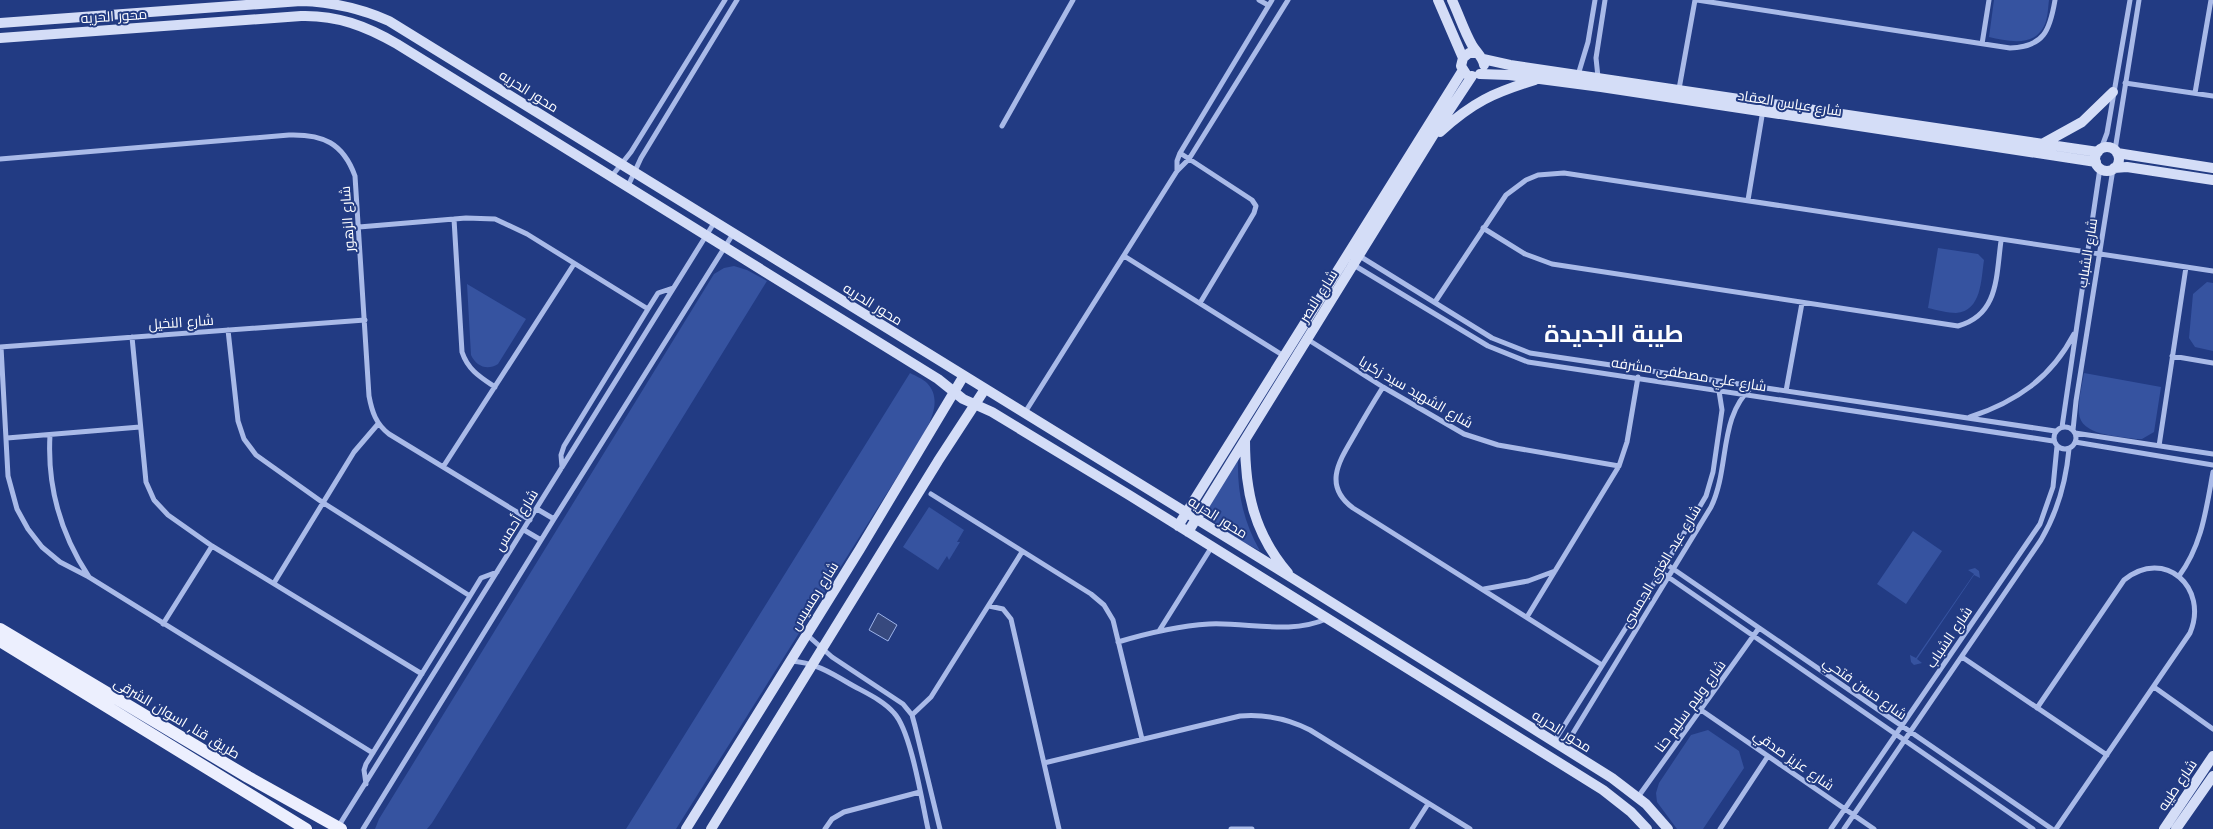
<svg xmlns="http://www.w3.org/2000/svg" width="2213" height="829" font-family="Jost,Cairo,sans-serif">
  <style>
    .green { fill: #3653a0 }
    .water { fill: #37497e; stroke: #9db3e9 }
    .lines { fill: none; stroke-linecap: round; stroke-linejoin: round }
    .street { stroke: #a9bae8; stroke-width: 5 }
    .secondary { stroke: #d4ddf7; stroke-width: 10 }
    .primary { stroke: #eceffe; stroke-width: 12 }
    .labels { text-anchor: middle; stroke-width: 4; stroke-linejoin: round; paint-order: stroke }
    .street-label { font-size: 14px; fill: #fff; stroke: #223b83 }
    .town-label { font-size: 24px; font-weight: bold; fill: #fff; stroke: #223b83 }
  </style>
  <rect width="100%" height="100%" fill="#223b83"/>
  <!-- green -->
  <path class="green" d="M1994 0H2049C2048 7 2048 17 2045 24 2035 48 2008 41 1989 37Z
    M1938 248 1978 254 1984 260C1981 279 1982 311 1956 313 1948 313 1937 310 1928 308Z
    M734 266 747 270 767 281 432 823 427 829H375L379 819 714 274 724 268Z
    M2207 282 2213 283V351L2195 347 2189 338 2193 294Z
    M467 284 526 319 498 364C487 371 476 366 471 355Z
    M910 373C916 376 923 379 927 383 948 405 920 438 909 458L676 829H626Z
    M2084 373 2161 387 2154 432 2142 439H2136C2119 436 2080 436 2079 413 2078 400 2082 386 2084 373Z
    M1238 458C1237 492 1243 521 1260 551 1245 542 1203 525 1208 504 1211 496 1232 467 1238 458Z
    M929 507 964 530 957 542H960L949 560 947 556 938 570 903 547Z
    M1913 531 1942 551 1906 604 1877 584Z
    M1975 568 1979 571 1980 578 1974 575 1917 659 1922 663 1914 665 1911 662 1910 655 1916 658 1974 574 1968 570Z
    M1708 730 1739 751 1744 768 1703 829H1677L1657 802 1656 793 1659 783 1691 735Z"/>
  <!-- water -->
  <path class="water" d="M878 613 897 625 888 641 869 630Z"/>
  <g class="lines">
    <!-- street -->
    <path class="street" d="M1259 0 1268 5
      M1697 0 2010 48C2044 47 2050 30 2055 0
      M1982 44 1989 0
      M1578 75 1588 42 1595 0
      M1598 77 1596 58 1605 0
      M2125 83 2213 96
      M1679 89 1695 0
      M2195 93 2211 0
      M1002 126 1073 0
      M2101 149 2107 133 2130 0
      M2115 150 2139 0
      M1180 153 1252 200 1256 206 1254 213 1200 303
      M0 159 289 135C323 134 343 143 355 176L369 396C372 412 376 424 389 434L530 520
      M1177 171V161L1180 153 1272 0
      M611 177 631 152 725 0
      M628 186 641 158 737 0
      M1748 200 1763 110
      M454 219 462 352C468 370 480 377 495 387
      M359 227 466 218 495 219 527 234 648 309
      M1483 228 1525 254 1552 264 1958 326C1999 315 1996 276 2001 241
      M1358 255 1492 338 1530 353 2055 431
      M1124 256 1284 356
      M1352 264 1488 346 1528 362 2053 441
      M1435 302 1506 195 1526 180 1538 175 1564 173C1780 205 1996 240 2213 271
      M228 330 238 421 244 439 256 455 322 502 470 596
      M132 337 146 482 154 500 168 515 212 546 422 674
      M1307 339 1383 387 1464 434 1498 445 1619 466
      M0 347 365 320
      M1 347 8 476 17 509 28 529 42 547 60 562 89 577 373 753
      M2172 356 2213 363
      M1383 387C1373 403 1364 418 1355 434 1340 460 1322 485 1353 508L1602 665
      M1786 391 1802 303
      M1024 414 1177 171 1189 159 1288 0
      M1970 417C2016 402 2051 378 2074 334
      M2054 438a11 11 0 1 1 22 0a11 11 0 1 1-22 0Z
      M2062 427 2100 168
      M2073 430 2076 401 2113 169
      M2075 433 2213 454
      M50 435C47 487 60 533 89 577
      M7 438 140 427
      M2075 442 2213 465
      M2159 446 2186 267
      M443 467 574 264
      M562 467 561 455 564 446 648 309 658 293 673 288
      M931 494 1091 594 1104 605 1113 620 1142 739
      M537 509 554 519
      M524 530 541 540
      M1666 564 2052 829
      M1661 572 2033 829
      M2179 576C2202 545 2206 510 2213 472
      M274 583 354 452 378 424
      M1484 589 1528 581 1555 571
      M989 606 1003 609 1011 619 1059 829
      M1527 617 1619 466 1627 442 1638 377
      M163 624 212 546
      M1159 631 1211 548
      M806 634 832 657 903 704 912 715 915 726 940 829
      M1118 642C1148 633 1178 626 1209 624 1247 622 1290 635 1326 619
      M1962 657 2107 755
      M790 661C813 662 830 672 850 684 864 692 883 700 894 713 911 731 922 802 928 829
      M2154 687 2213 729
      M2037 708 2124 580C2165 547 2209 588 2190 633L2056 829
      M1701 710 1874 829
      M912 715 931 697 1022 552
      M1554 742 1661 572 1706 496 1713 472 1722 410 1719 391 1714 381
      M1564 748 1711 507C1730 468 1718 417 1752 387
      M1044 763 1240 716C1265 714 1287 718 1310 730L1470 829
      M366 784 364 770 366 764 470 596 481 578 497 572
      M1638 797 1759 628
      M338 827 714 223
      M363 829 554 519 733 234
      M825 829 832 819 844 812 920 792
      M1231 829H1252
      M1412 829 1428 804
      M1720 829 1768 756
      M1831 829 2040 524 2053 487 2057 446
      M1844 829 2041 540C2058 511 2066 482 2069 449"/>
    <!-- secondary -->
    <path class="secondary" d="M1438 0 1463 58
      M1452 0C1459 15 1464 31 1472 45 1476 52 1483 57 1484 65
      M0 23 301 1C333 2 360 8 389 21L1294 579 1612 778 1646 804 1668 829
      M0 38 301 16C337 15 366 26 397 44L938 379 963 399 992 412 1129 495 1603 790 1631 812 1647 829
      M1483 59 1510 65 2098 152
      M1466 74 1461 66 1463 58 1469 53H1477
      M1480 74 1509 75 1601 87 2096 162
      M1440 132C1473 102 1493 93 1535 80
      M2044 143 2082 122 2113 92
      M2095 159a12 12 0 1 1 24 0a12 12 0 1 1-24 0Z
      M2117 153 2213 168
      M2114 168 2127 167 2213 180
      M1245 440C1245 492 1254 533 1288 573
      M1178 526 1463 70
      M1188 532 1437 129 1472 76
      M686 829 860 549 963 377
      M711 829 938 461 985 389
      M2164 829 2213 756
      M2176 829 2213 776"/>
    <!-- primary -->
    <path class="primary" d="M0 629 248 777 341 829
      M0 641 306 829"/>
  </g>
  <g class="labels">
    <!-- street labels -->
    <g class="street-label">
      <text transform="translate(114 16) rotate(-4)" y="5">محور الحريه</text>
      <text transform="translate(529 91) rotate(32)" y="5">محور الحريه</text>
      <text transform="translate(1790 103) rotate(9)" y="5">شارع عباس العقاد</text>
      <text transform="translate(347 219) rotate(-94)" y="5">شارع الزهور</text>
      <text transform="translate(2087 253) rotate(-81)" y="5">شارع الشباب</text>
      <text transform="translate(1318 296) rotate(-58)" y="5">شارع النصر</text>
      <text transform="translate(873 304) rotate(32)" y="5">محور الحريه</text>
      <text transform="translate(181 322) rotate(-4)" y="5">شارع النخيل</text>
      <text transform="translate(1689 374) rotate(9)" y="5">شارع علي مصطفى مشرفه</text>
      <text transform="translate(1416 392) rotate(30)" y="5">شارع الشهيد سيد زكريا</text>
      <text transform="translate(1218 517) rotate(32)" y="5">محور الحريه</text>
      <text transform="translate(516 520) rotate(-58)" y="5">شارع أحمس</text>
      <text transform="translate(1661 566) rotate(-59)" y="5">شارع عبد الغنى الجمسى</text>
      <text transform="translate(814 596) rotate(-58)" y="5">شارع رمسيس</text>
      <text transform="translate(1949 637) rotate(-56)" y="5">شارع الشباب</text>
      <text transform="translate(1865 688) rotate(35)" y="5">شارع حسن فتحي</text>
      <text transform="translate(1690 706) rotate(-54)" y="5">شارع وليم سليم حنا</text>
      <text transform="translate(177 718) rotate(31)" y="5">طريق قنا, اسوان الشرقى</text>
      <text transform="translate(1562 731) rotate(32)" y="5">محور الحريه</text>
      <text transform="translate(1794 760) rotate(35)" y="5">شارع عزيز صدقي</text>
      <text transform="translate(2177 785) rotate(-56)" y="5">شارع طيبه</text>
    </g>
    <!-- town labels -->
    <g class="town-label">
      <text x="1614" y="342">طيبة الجديدة</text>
    </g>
  </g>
</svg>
